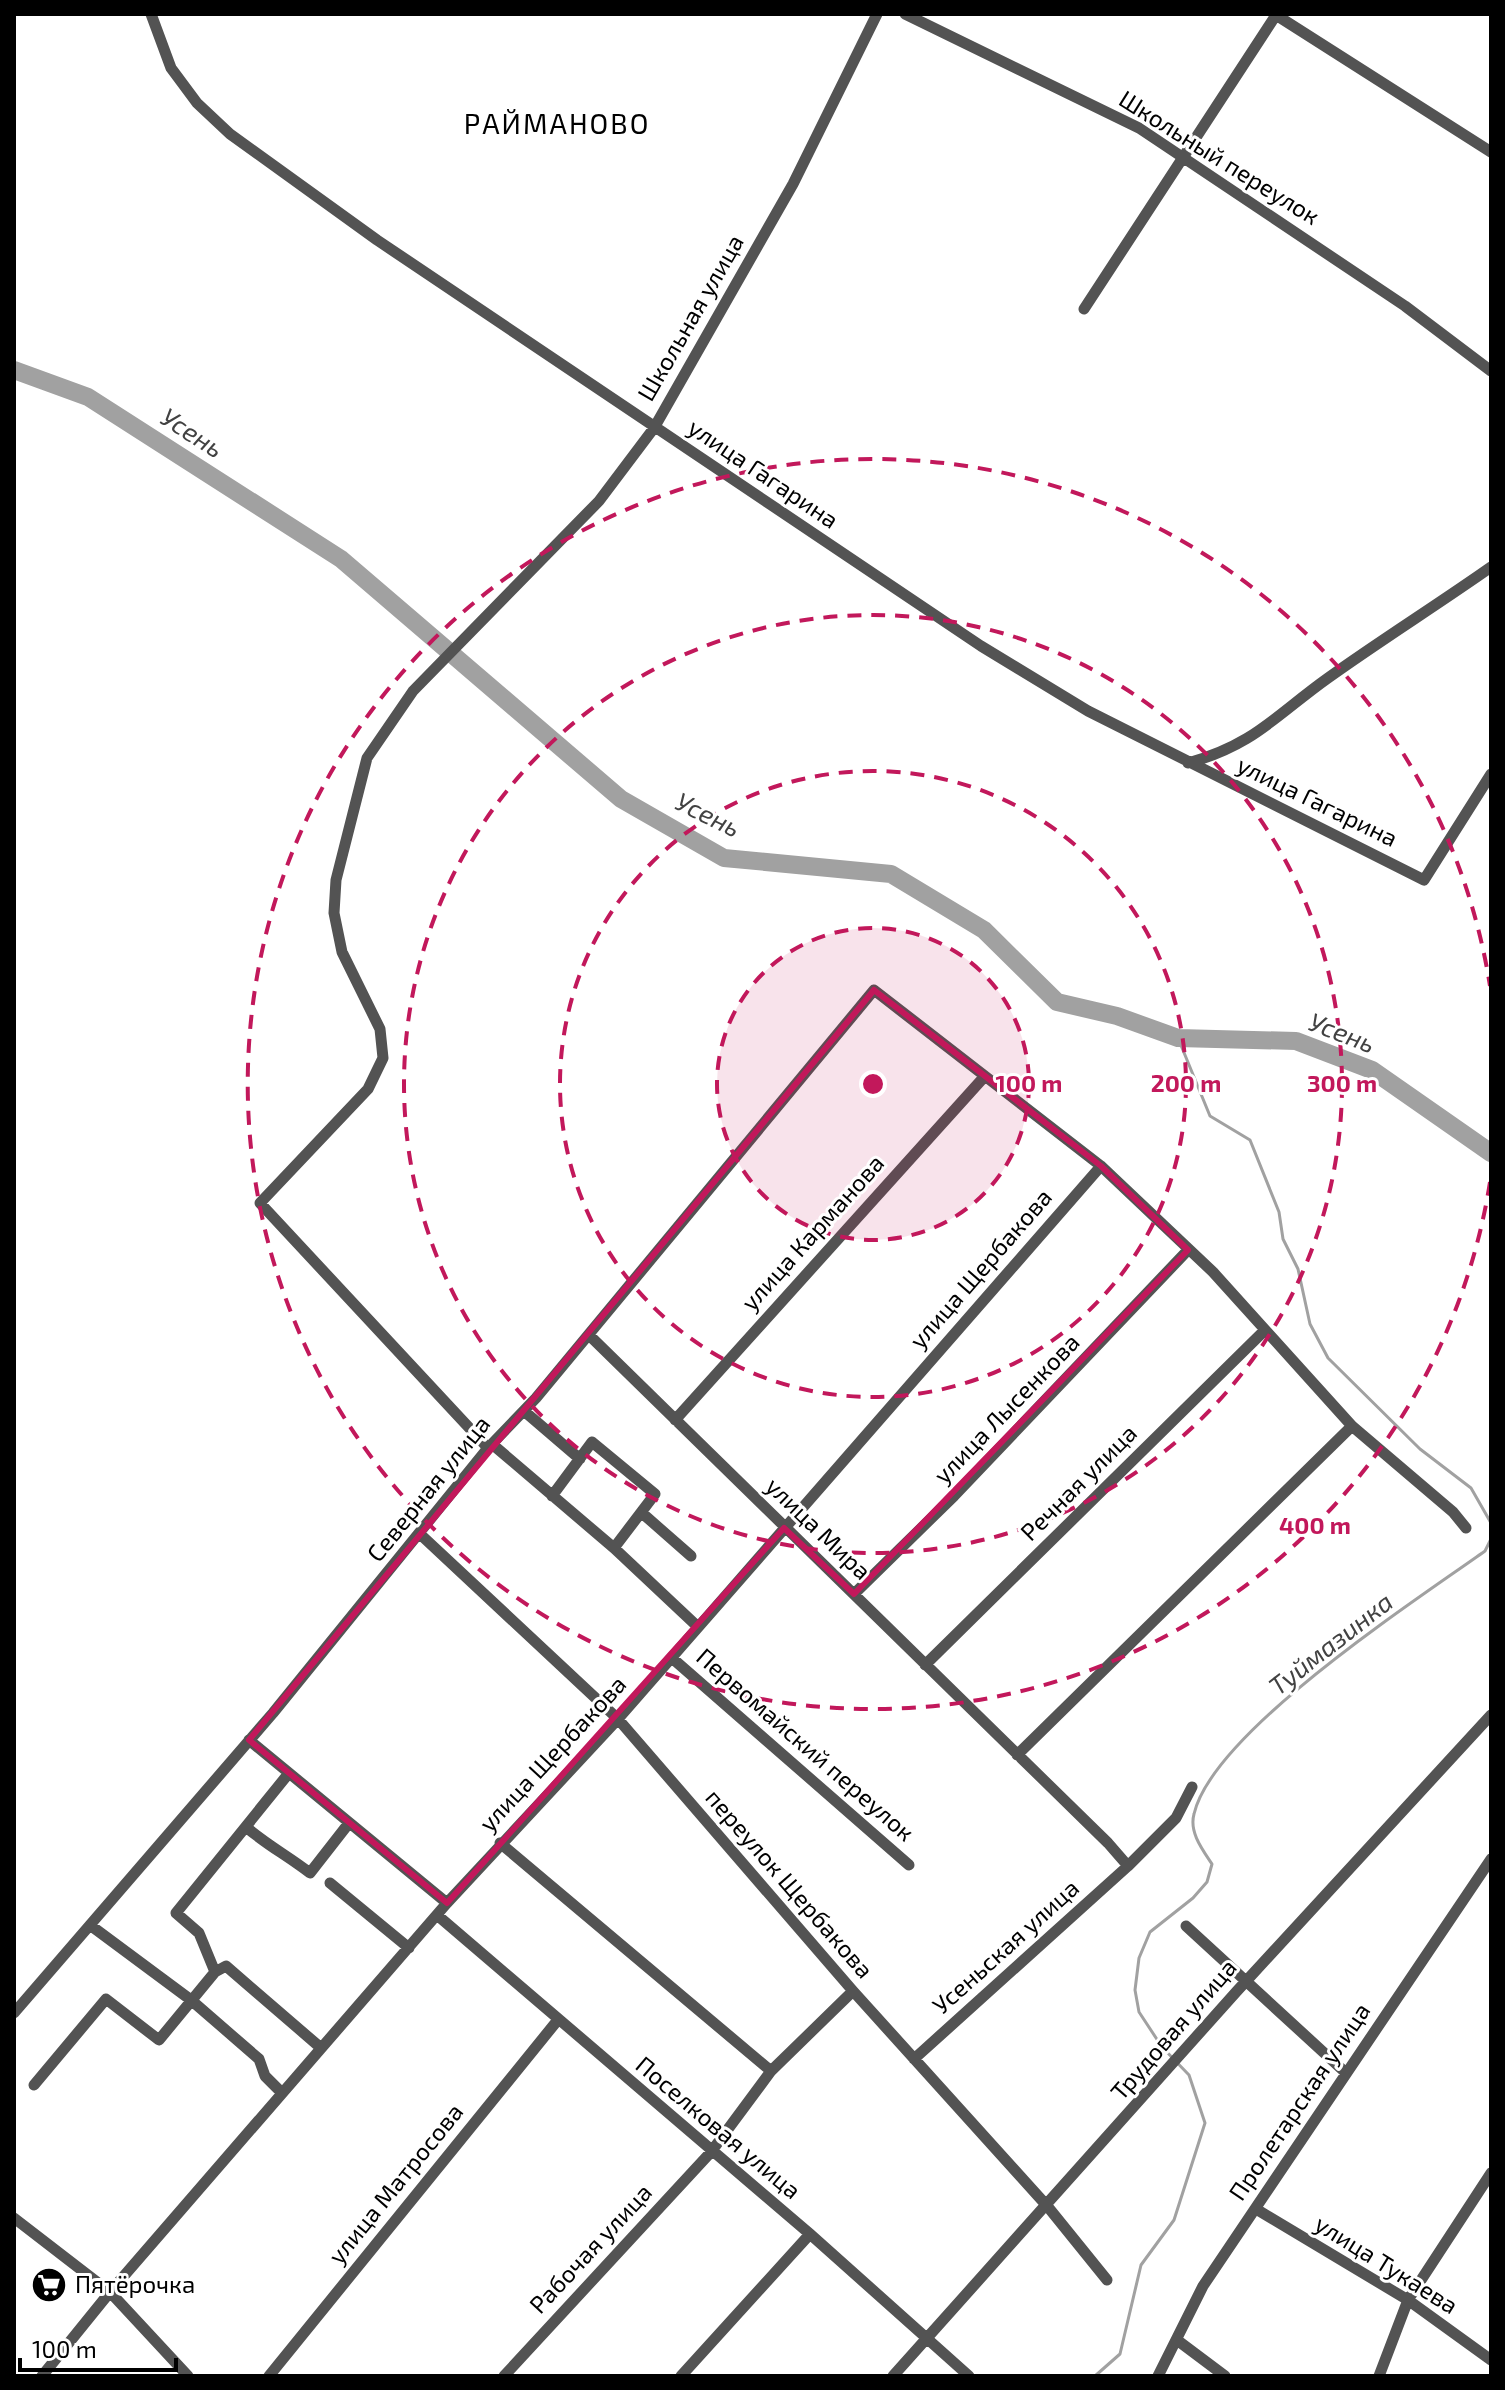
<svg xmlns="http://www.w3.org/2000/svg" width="1505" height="2390" font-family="'Exo 2',sans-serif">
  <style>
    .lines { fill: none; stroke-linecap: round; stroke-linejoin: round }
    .stream { stroke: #a1a1a1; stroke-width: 3 }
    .river { stroke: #a1a1a1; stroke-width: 18 }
    .minor { stroke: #535353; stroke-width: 11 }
    .marked { fill: none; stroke: #c2185b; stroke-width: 6; stroke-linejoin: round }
    .ring { fill: none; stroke: #c2185b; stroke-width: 4; stroke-dasharray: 14 10 }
    .labels { text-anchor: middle; stroke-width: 6; stroke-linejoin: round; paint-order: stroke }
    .street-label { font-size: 24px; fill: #000; stroke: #fff }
    .poi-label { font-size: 24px; fill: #000; stroke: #fff; text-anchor: start }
    .water-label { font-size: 26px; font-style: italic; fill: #424242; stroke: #fff }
    .quarter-label { font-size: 28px; letter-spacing: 2px; fill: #000; stroke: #fff }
    .centre { fill: #c2185b; stroke: #fff; stroke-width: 4 }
    .ring-label { font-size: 24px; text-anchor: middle; font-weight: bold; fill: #c2185b; stroke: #fff; stroke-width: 6; stroke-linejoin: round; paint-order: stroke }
  </style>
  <rect width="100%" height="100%" fill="#fff"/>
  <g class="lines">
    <!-- stream -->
    <path class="stream" d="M1178 1038 1210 1116 1250 1140 1279 1212 1283 1239 1298 1269 1310 1324 1328 1358 1420 1449 1471 1488 1491 1523
      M1095 2376 1120 2354 1141 2265 1174 2220 1205 2123 1189 2075 1162 2047 1139 2012 1135 1990 1139 1958 1150 1932 1193 1898 1207 1882 1212 1864C1202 1849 1189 1832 1194 1814 1213 1732 1415 1601 1485 1551L1491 1539"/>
    <!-- river -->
    <path class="river" d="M14 370 88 397 341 559 621 799 724 858 891 874 984 930 1057 1002 1117 1016 1178 1038 1296 1041 1372 1070 1491 1153"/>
    <!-- minor -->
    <path class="minor" d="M151 14 171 68 197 103 230 134 377 240 981 646 1088 711 1424 880 1491 774
      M905 14 1139 128 1405 306 1491 371
      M1084 309 1276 15 1491 152
      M1188 763C1254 745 1276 715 1328 678 1381 640 1437 605 1491 567
      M589 1335 1108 1843 1128 1866
      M524 1411 580 1459
      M675 1420 985 1076
      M492 1444 614 1548 698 1627
      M488 1448 260 1203 368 1089 383 1058 380 1029 342 952 334 913 336 880 367 758 413 691 599 501 654 428 793 184 877 14
      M552 1496 592 1442 655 1494 614 1548
      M642 1513 691 1556
      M421 1535 618 1719 853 1991 1048 2207 1107 2280
      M854 1594 954 1496 1188 1250
      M672 1658 909 1865
      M925 1665 1264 1331
      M249 1740 447 1903
      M1017 1755 1352 1426
      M246 1827C267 1845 288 1856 310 1873L349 1823
      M500 1843 771 2071
      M330 1883 409 1948
      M437 1915 810 2234 969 2376
      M90 1925 191 2000 259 2059 265 2076 282 2093
      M1186 1926 1346 2073
      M215 1972 226 1966 321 2048
      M14 2013 273 1713 488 1448 536 1398 874 990 1101 1166 1213 1272 1352 1426 1453 1512 1466 1528
      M914 2059 1128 1866 1176 1818 1192 1787
      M34 2085 106 1999 159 2040 215 1972 199 1933 176 1913 289 1773
      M1256 2209 1408 2300 1491 2360
      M14 2218 110 2292 188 2376
      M1177 2340 1225 2376
      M42 2376 110 2292 447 1903 618 1719 1101 1166
      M269 2376 557 2021
      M504 2376 711 2152 771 2071 853 1991
      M681 2376 810 2234
      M893 2376 1237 1991 1491 1715
      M1158 2376 1203 2286 1491 1859
      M1379 2376 1408 2300 1491 2173"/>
  </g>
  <!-- marked area -->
  <path class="marked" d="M874 990 1101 1166 1188 1250 854 1594 784 1528 447 1903 249 1740Z"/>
  <!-- distance rings -->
  <circle cx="873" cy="1084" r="156" fill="#c2185b" fill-opacity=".12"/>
  <g class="ring">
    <circle cx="873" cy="1084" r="156"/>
    <circle cx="873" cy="1084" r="313"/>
    <circle cx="873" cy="1084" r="469"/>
    <path d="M1490 1182A625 625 0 1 1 1490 986"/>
  </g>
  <!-- icons -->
  <defs>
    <g id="supermarket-disc" transform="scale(1.8)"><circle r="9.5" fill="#000" stroke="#fff"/><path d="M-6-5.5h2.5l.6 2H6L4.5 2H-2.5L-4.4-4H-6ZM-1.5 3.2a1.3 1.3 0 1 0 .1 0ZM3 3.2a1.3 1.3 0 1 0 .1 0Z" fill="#fff"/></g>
  </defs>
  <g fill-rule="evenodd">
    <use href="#supermarket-disc" x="49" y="2285"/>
  </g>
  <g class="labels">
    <!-- street labels -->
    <g class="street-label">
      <text transform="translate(1219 158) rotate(32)" y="8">Школьный переулок</text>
      <text transform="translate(691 318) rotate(-60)" y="8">Школьная улица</text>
      <text transform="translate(763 474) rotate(34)" y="8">улица Гагарина</text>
      <text transform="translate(1317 802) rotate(26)" y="8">улица Гагарина</text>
      <text transform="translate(813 1233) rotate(-48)" y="8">улица Карманова</text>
      <text transform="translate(981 1269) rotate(-49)" y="8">улица Щербакова</text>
      <text transform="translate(1007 1409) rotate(-46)" y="8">улица Лысенкова</text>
      <text transform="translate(1079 1483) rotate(-45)" y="8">Речная улица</text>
      <text transform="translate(429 1489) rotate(-51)" y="8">Северная улица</text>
      <text transform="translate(818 1529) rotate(44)" y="8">улица Мира</text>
      <text transform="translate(805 1745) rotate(41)" y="8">Первомайский переулок</text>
      <text transform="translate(553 1754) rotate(-47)" y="8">улица Щербакова</text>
      <text transform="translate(789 1884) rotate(49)" y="8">переулок Щербакова</text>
      <text transform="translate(1006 1947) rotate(-42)" y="8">Усеньская улица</text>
      <text transform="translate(1174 2030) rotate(-49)" y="8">Трудовая улица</text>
      <text transform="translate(1300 2102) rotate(-56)" y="8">Пролетарская улица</text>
      <text transform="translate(718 2128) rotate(40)" y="8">Поселковая улица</text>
      <text transform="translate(396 2184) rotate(-51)" y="8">улица Матросова</text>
      <text transform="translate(591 2249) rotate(-47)" y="8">Рабочая улица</text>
      <text transform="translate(1386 2265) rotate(32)" y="8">улица Тукаева</text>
    </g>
    <!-- poi labels -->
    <g class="poi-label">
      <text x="75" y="2293">Пятёрочка</text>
    </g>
    <!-- water labels -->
    <g class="water-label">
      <text transform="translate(192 433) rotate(33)" y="9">Усень</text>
      <text transform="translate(708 815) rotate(26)" y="9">Усень</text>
      <text transform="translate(1342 1033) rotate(21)" y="9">Усень</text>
      <text transform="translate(1331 1644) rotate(-38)" y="9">Туймазинка</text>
    </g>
    <!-- quarter labels -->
    <g class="quarter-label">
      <text x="557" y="134">РАЙМАНОВО</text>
    </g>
  </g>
  <circle cx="873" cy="1084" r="12" class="centre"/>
  <g class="ring-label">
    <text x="1029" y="1092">100 m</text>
    <text x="1186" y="1092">200 m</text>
    <text x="1342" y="1092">300 m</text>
    <text x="1315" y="1534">400 m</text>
  </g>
  <!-- border -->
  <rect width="1505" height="2390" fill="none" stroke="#000000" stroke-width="32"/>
  <!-- scale -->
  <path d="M20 2358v12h156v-12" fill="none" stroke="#000000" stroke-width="4"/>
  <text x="32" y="2358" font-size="24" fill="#000000" stroke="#ffffff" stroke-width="6" paint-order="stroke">100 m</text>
</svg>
